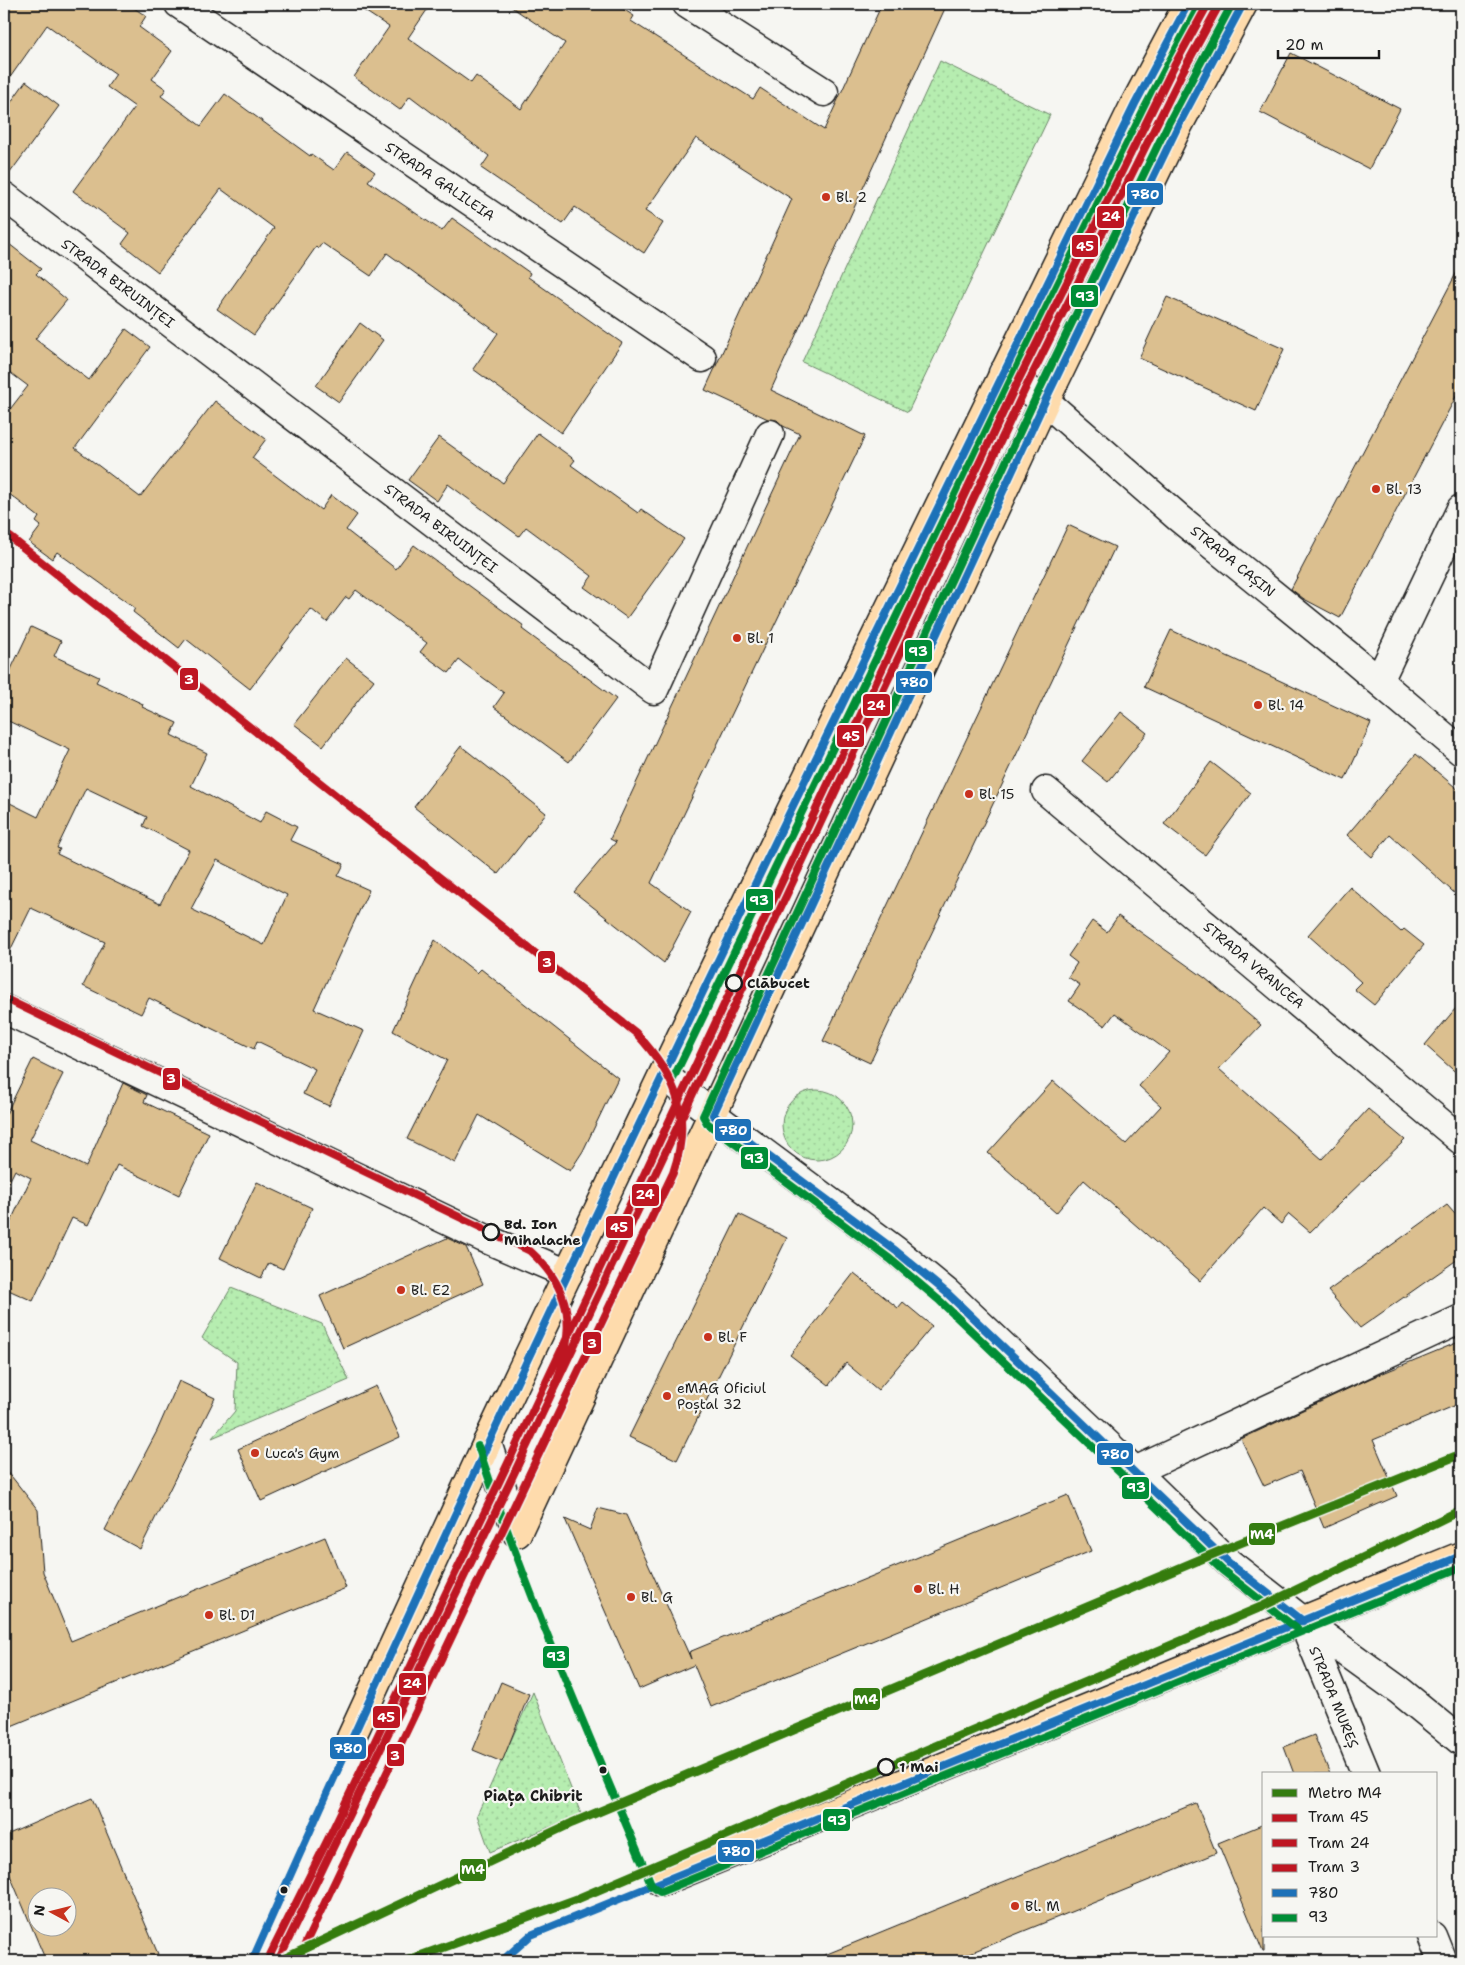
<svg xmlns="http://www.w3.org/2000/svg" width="1465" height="1965" font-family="'Shantell Sans',sans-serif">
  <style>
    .grass { fill: url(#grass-dots); stroke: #698466 }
    .building { fill: #dbbf8f; stroke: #1c1c1c; fill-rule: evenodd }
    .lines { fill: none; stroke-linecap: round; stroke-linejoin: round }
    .minor-casing { stroke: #1c1c1c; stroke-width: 31 }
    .tertiary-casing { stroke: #1c1c1c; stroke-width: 31 }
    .primary-casing { stroke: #1c1c1c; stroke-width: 31 }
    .minor { stroke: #f6f6f2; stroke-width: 28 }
    .tertiary { stroke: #f6f6f2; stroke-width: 28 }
    .primary { stroke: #fedbac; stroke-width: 28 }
    .bus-1-casing { stroke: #f6f6f2; stroke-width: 11 }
    .bus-2-casing { stroke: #f6f6f2; stroke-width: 11 }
    .bus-1 { stroke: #1d71b8; stroke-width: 8 }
    .bus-2 { stroke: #008d36; stroke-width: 8 }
    .tram-1-casing { stroke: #f6f6f2; stroke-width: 11 }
    .tram-2-casing { stroke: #f6f6f2; stroke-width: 11 }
    .tram-3-casing { stroke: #f6f6f2; stroke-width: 11 }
    .tram-1 { stroke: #be1622; stroke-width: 8 }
    .tram-2 { stroke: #be1622; stroke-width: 8 }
    .tram-3 { stroke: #be1622; stroke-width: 8 }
    .metro-1-casing { stroke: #f6f6f2; stroke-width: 12 }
    .metro-1 { stroke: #347c11; stroke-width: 9 }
    .poi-dot { fill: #c8321e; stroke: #f6f6f2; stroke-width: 2 }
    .stop-dot { fill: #f6f6f2; stroke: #1c1c1c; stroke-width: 2.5 }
    .bus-dot { fill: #1c1c1c; stroke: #f6f6f2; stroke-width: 2 }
    .labels { text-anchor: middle; stroke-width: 4.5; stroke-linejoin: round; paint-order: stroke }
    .street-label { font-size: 14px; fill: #1c1c1c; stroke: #f6f6f2 }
    .poi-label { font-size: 14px; fill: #1c1c1c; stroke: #f6f6f2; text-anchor: start }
    .stop-label { font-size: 14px; font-weight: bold; fill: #1c1c1c; stroke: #f6f6f2; text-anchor: start }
    .neighbourhood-label { font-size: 15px; font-weight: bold; fill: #1c1c1c; stroke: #f6f6f2 }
    .line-badge { stroke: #f6f6f2; stroke-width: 2 }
    .badge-label { font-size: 14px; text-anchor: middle; font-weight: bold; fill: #fff }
  </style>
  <defs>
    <pattern id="grass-dots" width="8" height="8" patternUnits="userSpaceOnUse" patternTransform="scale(1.25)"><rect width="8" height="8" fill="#b6edb0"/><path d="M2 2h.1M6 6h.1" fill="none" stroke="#9ccb97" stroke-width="1.8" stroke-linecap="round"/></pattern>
  </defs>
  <rect width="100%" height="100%" fill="#f6f6f2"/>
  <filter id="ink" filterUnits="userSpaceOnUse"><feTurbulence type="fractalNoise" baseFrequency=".02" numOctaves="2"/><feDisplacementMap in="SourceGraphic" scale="10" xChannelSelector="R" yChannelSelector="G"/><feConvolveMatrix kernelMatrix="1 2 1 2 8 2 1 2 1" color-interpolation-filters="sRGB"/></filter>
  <g filter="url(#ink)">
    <!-- grass -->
    <path class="grass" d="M940 61 1050 115 908 412 802 362Z
      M782 1125a35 35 0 1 1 70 0a35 35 0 1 1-70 0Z
      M231 1288 322 1324 349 1380 212 1438 235 1411 237 1362 202 1338Z
      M533 1692 581 1814 490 1852 477 1815Z"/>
    <!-- building -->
    <path class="building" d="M4 4H128L146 16 139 27 172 51 152 79 166 89 161 96 201 126 225 94 310 156 311 154 334 170 347 152 375 172 368 181 442 231 452 218 530 273 528 277 622 343 561 433 473 369 498 333 387 253 371 276 322 243 318 249 316 247 254 335 217 309 274 228 221 189 158 272 122 244 130 233 73 191 135 107 107 87 116 74 47 25 4 86Z
      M354 4H431L408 38 471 83 476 76 521 109 565 43 507 4H615L634 16 631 21 753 99 760 88 824 130 882 4H947L771 390 865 436 651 883 691 912 664 963 574 892 616 842 610 839 800 434 783 426 777 420 768 419 705 390 792 199 696 138 645 211 663 223 644 253 575 207 563 224 481 168 489 156 410 96 400 110 354 77 389 27Z
      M1291 53 1400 109 1369 169 1260 112Z
      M26 81 59 106 4 181V112Z
      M4 240 41 269 36 274 67 300 35 339 89 380 126 329 150 347 75 448 140 497 215 401 266 439 252 458 321 510 331 495 357 515 346 530 396 569 414 545 524 626 522 629 616 699 569 762 494 707 504 693 459 660 449 673 420 652 427 643 356 590 349 599 346 597 327 622 311 609 250 689 186 639 179 648 133 612 135 608 57 552 52 559 29 542 41 526 36 522 39 517 4 490V417L28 386 8 371 4 377Z
      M1461 264V387L1340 618 1304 599 1291 589Z
      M1167 297 1284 349 1256 411 1139 358Z
      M360 323 383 340 339 402 316 386Z
      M538 433 575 460 571 465 638 513 641 509 684 539 627 618 584 587 592 576 526 527 519 536 448 484 437 501 408 480 439 437 503 483Z
      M1068 525 1115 547 870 1063 823 1041Z
      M31 627 61 641 54 656 99 677 96 682 143 704 142 707 177 723 171 735 207 753 191 786 260 823 266 811 297 827 290 840 344 864 338 876 369 890 314 1009 364 1031 329 1106 303 1094 315 1069 257 1041 254 1049 149 998 141 1014 83 986 105 942 31 908 4 963V800L38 817 70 750 4 719V684ZM86 788 147 817 143 826 189 850 160 904 57 854 60 849 57 848ZM217 860 287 895 264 945 191 909Z
      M1171 630 1371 723 1345 780 1144 687Z
      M346 658 374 680 323 746 294 724Z
      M1121 712 1147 733 1108 782 1082 761Z
      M461 746 546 813 498 874 414 807Z
      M1416 754 1461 792V899L1390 835 1372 857 1347 835Z
      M1211 762 1251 793 1205 855 1164 824Z
      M1350 887 1401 932 1404 929 1424 945 1374 1005 1354 989 1361 982 1308 935Z
      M1118 916 1205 978 1261 1025 1219 1069 1322 1159 1368 1109 1405 1140 1310 1232 1289 1214 1281 1224 1263 1208 1200 1281 1084 1180 1056 1213 988 1153 1053 1081 1126 1144 1161 1106 1139 1086 1169 1052 1115 1013 1105 1026 1069 1001 1080 985 1068 977 1077 963 1068 956 1092 921 1107 932Z
      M435 940 477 973 481 969 618 1078 583 1151 570 1171 479 1115 455 1163 407 1139 447 1060 393 1031Z
      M1461 1002V1077L1425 1045Z
      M33 1059 63 1074 30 1140 86 1167 123 1083 147 1095 144 1102 209 1133 179 1195 117 1165 88 1225 72 1218 33 1301 4 1288V1236L31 1178 15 1170 4 1192V1118Z
      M257 1182 312 1208 283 1269 269 1263 261 1278 220 1258Z
      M1447 1205 1461 1221V1257L1360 1328 1328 1291Z
      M739 1214 787 1238 677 1460 629 1437Z
      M447 1238 466 1247 483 1284 343 1348 320 1296Z
      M854 1273 898 1308 903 1302 932 1326 878 1390 846 1363 829 1385 790 1355Z
      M1461 1341V1403L1373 1440 1397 1496 1324 1528 1300 1471 1264 1486 1241 1439 1371 1378Z
      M179 1381 215 1398 140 1549 105 1530 157 1431Z
      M376 1386 400 1437 261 1501 238 1449Z
      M4 1467 38 1510 43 1572 71 1641 325 1537 346 1588 4 1729Z
      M1068 1495 1091 1551 711 1707 694 1665 639 1689 565 1519 590 1530 598 1508 626 1515 691 1659 689 1652Z
      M501 1682 529 1694 502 1762 473 1750Z
      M1314 1735 1330 1774H1294L1284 1747Z
      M92 1798 158 1954 142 1961H46L4 1861V1836ZM38 1898H68V1928H38Z
      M1196 1803 1216 1853 950 1961H810Z
      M1264 1824V1952H1263L1218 1843Z"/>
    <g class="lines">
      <!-- minor casing -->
      <g class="minor-casing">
        <path id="minor" d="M179 4 702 358
          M687 4 824 92
          M4 196 654 690 770 434
          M1003 373 1045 401 1179 518 1349 656 1461 751
          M1379 681 1461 509
          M1046 791 1461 1140
          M4 1009 484 1238 568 1274
          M487 1443 517 1533
          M1135 1471 1461 1319
          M1303 1621 1400 1691 1461 1741
          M1303 1621 1366 1774
          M1432 1936 1442 1961"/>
      </g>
      <!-- tertiary casing -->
      <g class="tertiary-casing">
        <path id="tertiary" d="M664 1075 713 1115 896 1251 947 1293 1108 1445 1229 1563 1303 1621"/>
      </g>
      <!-- primary casing -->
      <g class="primary-casing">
        <path id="primary" d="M517 1533 1045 401 1178 126 1243 4
          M351 1738 487 1443 690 1018 1135 104 1188 4
          M661 1882 1461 1556"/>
      </g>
      <!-- minor -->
      <use href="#minor" class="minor"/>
      <!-- tertiary -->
      <use href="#tertiary" class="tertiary"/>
      <!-- primary -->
      <use href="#primary" class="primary"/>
      <!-- bus-1 casing -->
      <g class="bus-1-casing">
        <path id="bus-1" d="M1243 4 1178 126 1045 401 713 1115 896 1251 947 1293 1229 1563 1303 1621
          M252 1961C530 1334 835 720 1135 104L1188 4
          M502 1961 531 1935 1461 1556"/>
      </g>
      <!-- bus-2 casing -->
      <g class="bus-2-casing">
        <path id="bus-2" d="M1232 4 1169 122 1036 397 703 1116 707 1123 890 1259 940 1301 1222 1570 1297 1629
          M673 1079 1012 377 1144 109 1197 9
          M478 1446C527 1596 591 1740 652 1886L660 1892 1461 1567"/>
      </g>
      <!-- bus-1 -->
      <use href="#bus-1" class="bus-1"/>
      <!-- bus-2 -->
      <use href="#bus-2" class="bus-2"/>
      <!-- tram-1 casing -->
      <g class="tram-1-casing">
        <path id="tram-1" d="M267 1961 330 1835 500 1480 1017 383 1174 66 1208 4"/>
      </g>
      <!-- tram-2 casing -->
      <g class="tram-2-casing">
        <path id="tram-2" d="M278 1961 509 1484 1026 387 1183 71 1217 9"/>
      </g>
      <!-- tram-3 casing -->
      <g class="tram-3-casing">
        <path id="tram-3" d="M10 537 636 1033C676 1076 693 1116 673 1173L297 1961
          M8 1000 530 1251C574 1291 575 1331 556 1384"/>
      </g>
      <!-- tram-1 -->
      <use href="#tram-1" class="tram-1"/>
      <!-- tram-2 -->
      <use href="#tram-2" class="tram-2"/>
      <!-- tram-3 -->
      <use href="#tram-3" class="tram-3"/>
      <!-- metro-1 casing -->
      <g class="metro-1-casing">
        <path id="metro-1" d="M279 1961 572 1823 1230 1547 1461 1454
          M406 1961 577 1899 1261 1607 1461 1510"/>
      </g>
      <!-- metro-1 -->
      <use href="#metro-1" class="metro-1"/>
    </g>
  </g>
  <!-- markers -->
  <g class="poi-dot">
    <circle cx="826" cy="197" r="5"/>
    <circle cx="1376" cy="489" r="5"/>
    <circle cx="737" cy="638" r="5"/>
    <circle cx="1258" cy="705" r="5"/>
    <circle cx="969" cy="794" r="5"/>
    <circle cx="401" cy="1290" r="5"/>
    <circle cx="708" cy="1337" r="5"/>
    <circle cx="667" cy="1396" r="5"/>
    <circle cx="255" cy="1453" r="5"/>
    <circle cx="918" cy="1589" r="5"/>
    <circle cx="631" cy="1597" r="5"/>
    <circle cx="209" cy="1615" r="5"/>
    <circle cx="1015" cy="1906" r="5"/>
  </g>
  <g class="stop-dot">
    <circle cx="734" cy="983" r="8"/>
    <circle cx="491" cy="1232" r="8"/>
    <circle cx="886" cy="1767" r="8"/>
  </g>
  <g class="bus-dot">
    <circle cx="603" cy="1770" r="4.5"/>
    <circle cx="284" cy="1890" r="4.5"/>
  </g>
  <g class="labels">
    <!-- street labels -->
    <g class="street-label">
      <text transform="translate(440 181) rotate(34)" y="5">STRADA GALILEIA</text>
      <text transform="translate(118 283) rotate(37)" y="5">STRADA BIRUINȚEI</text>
      <text transform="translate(441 528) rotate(37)" y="5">STRADA BIRUINȚEI</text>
      <text transform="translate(1233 561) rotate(39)" y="5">STRADA CAȘIN</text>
      <text transform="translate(1254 965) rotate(40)" y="5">STRADA VRANCEA</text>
      <text transform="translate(1334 1697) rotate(68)" y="5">STRADA MUREȘ</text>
    </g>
    <!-- poi labels -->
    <g class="poi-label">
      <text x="836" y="202">Bl. 2</text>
      <text x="1386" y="494">Bl. 13</text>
      <text x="747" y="643">Bl. 1</text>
      <text x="1268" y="710">Bl. 14</text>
      <text x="979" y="799">Bl. 15</text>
      <text x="411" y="1295">Bl. E2</text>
      <text x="718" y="1342">Bl. F</text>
      <text x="677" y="1393">eMAG Oficiul<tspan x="677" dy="16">Poștal 32</tspan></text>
      <text x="265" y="1458">Luca's Gym</text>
      <text x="928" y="1594">Bl. H</text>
      <text x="641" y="1602">Bl. G</text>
      <text x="219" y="1620">Bl. D1</text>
      <text x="1025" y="1911">Bl. M</text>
    </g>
    <!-- stop labels -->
    <g class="stop-label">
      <text x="747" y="988">Clăbucet</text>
      <text x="504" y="1229">Bd. Ion<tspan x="504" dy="16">Mihalache</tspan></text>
      <text x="899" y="1772">1 Mai</text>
    </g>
    <!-- neighbourhood labels -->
    <g class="neighbourhood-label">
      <text x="533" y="1801">Piața Chibrit</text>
    </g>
  </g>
  <g class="line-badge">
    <rect x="1126" y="182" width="38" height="24" rx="5" fill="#1d71b8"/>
    <rect x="1096" y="205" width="29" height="24" rx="5" fill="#be1622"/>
    <rect x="1071" y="234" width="28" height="24" rx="5" fill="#be1622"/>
    <rect x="1070" y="284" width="29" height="24" rx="5" fill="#008d36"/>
    <rect x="904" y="639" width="29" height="24" rx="5" fill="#008d36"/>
    <rect x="179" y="667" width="20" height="24" rx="5" fill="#be1622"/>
    <rect x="895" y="670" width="38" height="24" rx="5" fill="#1d71b8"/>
    <rect x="862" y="693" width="29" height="24" rx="5" fill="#be1622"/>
    <rect x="836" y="724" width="29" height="24" rx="5" fill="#be1622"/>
    <rect x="745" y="888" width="29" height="24" rx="5" fill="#008d36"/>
    <rect x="537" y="950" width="19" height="24" rx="5" fill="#be1622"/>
    <rect x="162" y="1067" width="19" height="24" rx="5" fill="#be1622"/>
    <rect x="714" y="1118" width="38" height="24" rx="5" fill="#1d71b8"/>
    <rect x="740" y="1146" width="29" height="24" rx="5" fill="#008d36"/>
    <rect x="631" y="1183" width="29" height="24" rx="5" fill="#be1622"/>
    <rect x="605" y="1215" width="29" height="24" rx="5" fill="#be1622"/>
    <rect x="582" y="1331" width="20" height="24" rx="5" fill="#be1622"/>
    <rect x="1096" y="1442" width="38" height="24" rx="5" fill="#1d71b8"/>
    <rect x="1121" y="1476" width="29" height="24" rx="5" fill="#008d36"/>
    <rect x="1248" y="1522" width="28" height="24" rx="5" fill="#347c11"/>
    <rect x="542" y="1645" width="28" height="24" rx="5" fill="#008d36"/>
    <rect x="398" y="1672" width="29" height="24" rx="5" fill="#be1622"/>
    <rect x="852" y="1687" width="29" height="24" rx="5" fill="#347c11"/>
    <rect x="372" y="1705" width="29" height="24" rx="5" fill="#be1622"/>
    <rect x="329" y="1736" width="38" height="24" rx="5" fill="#1d71b8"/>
    <rect x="386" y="1743" width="19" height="24" rx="5" fill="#be1622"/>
    <rect x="822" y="1808" width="29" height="24" rx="5" fill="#008d36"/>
    <rect x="717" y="1839" width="38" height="24" rx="5" fill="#1d71b8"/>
    <rect x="459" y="1858" width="28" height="24" rx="5" fill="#347c11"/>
  </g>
  <g class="badge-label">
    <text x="1145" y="199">780</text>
    <text x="1111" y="221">24</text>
    <text x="1085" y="251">45</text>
    <text x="1085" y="301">93</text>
    <text x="918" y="656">93</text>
    <text x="189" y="684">3</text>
    <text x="914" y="687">780</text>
    <text x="876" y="710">24</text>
    <text x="851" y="741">45</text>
    <text x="759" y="905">93</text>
    <text x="547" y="967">3</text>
    <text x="171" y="1083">3</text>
    <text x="733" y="1135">780</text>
    <text x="754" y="1163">93</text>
    <text x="645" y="1199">24</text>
    <text x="619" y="1232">45</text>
    <text x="592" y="1348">3</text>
    <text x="1115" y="1459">780</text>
    <text x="1136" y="1492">93</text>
    <text x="1262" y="1539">M4</text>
    <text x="556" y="1661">93</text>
    <text x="412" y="1688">24</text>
    <text x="866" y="1704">M4</text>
    <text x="386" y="1722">45</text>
    <text x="348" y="1753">780</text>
    <text x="395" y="1760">3</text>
    <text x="837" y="1825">93</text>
    <text x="736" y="1856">780</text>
    <text x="473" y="1874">M4</text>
  </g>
  <!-- margin -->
  <rect width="1465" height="1965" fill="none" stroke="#f6f6f2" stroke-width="20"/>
  <rect x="10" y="10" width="1445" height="1945" fill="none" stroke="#1c1c1c" stroke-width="2" filter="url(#ink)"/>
  <!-- legend -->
  <rect x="1262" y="1772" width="175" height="165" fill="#f6f6f2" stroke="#9f9f9c"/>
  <rect x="1272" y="1789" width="25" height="8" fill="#347c11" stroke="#9f9f9c"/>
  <text x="1308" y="1798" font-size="15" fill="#1c1c1c">Metro M4</text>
  <rect x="1272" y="1814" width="25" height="8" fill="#be1622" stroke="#9f9f9c"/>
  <text x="1308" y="1822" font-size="15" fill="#1c1c1c">Tram 45</text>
  <rect x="1272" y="1839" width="25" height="8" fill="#be1622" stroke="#9f9f9c"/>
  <text x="1308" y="1848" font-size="15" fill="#1c1c1c">Tram 24</text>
  <rect x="1272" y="1864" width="25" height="8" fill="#be1622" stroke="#9f9f9c"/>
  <text x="1308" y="1872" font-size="15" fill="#1c1c1c">Tram 3</text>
  <rect x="1272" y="1889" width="25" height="8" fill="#1d71b8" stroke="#9f9f9c"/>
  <text x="1308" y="1898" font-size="15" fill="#1c1c1c">780</text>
  <rect x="1272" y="1914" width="25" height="8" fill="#008d36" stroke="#9f9f9c"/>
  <text x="1308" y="1922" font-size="15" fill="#1c1c1c">93</text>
  <!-- north arrow -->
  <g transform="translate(52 1912) rotate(277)"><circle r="24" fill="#f6f6f2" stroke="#9f9f9c"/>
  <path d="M0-4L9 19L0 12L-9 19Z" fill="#c8321e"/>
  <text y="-8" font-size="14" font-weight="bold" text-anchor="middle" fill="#1c1c1c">N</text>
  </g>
  <!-- scale -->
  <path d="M1278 50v8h101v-8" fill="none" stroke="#1c1c1c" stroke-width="2.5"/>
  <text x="1285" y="50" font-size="15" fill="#1c1c1c" stroke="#f6f6f2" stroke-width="4" paint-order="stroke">20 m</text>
</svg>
